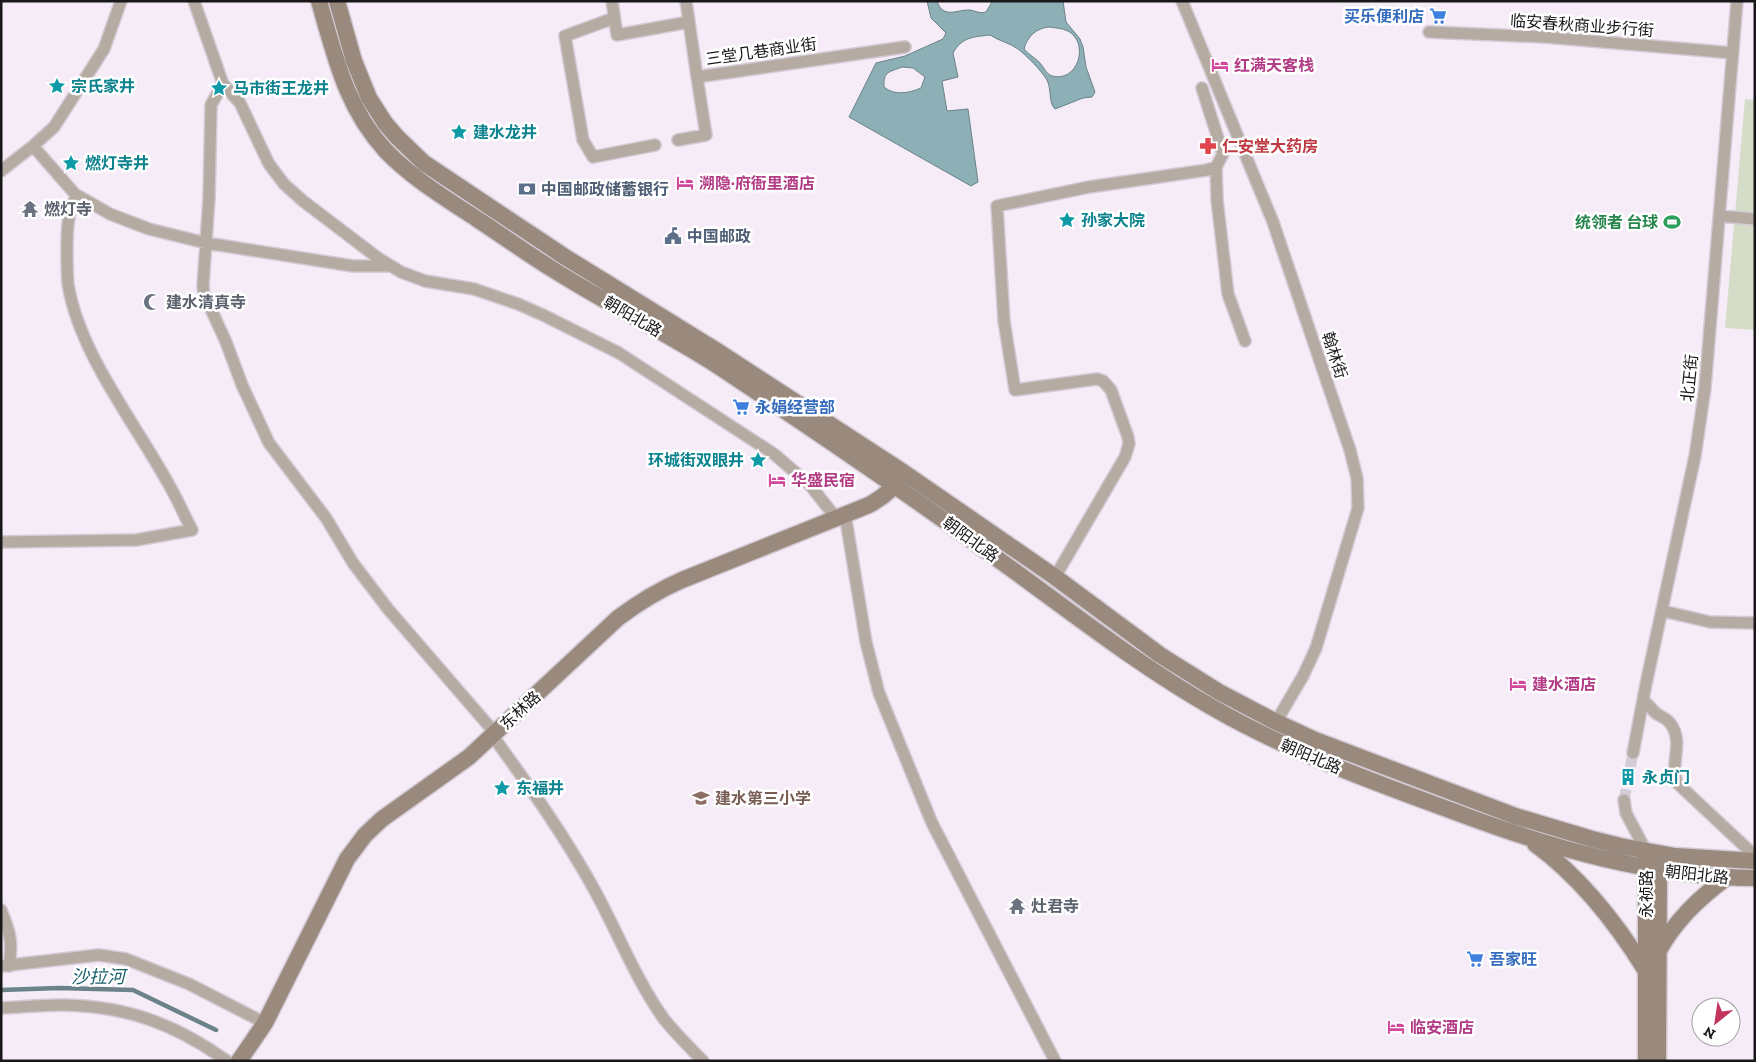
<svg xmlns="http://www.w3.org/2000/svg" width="1756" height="1062" font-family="'Zilla Slab','Noto Sans SC',serif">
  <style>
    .green { fill: #d5dcc8 }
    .water { fill: #8cb0b6; stroke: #6a8288; fill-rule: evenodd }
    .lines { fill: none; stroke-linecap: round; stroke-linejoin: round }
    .stream { stroke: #6a8288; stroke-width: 4.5 }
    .street-tunnel { stroke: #d4ccd6; stroke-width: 11; stroke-dasharray: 11 5.5; stroke-linecap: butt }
    .street-casing { stroke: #d2cad4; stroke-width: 14 }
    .secondary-casing { stroke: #d2cad4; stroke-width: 19 }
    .street { stroke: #b6aba2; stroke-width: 11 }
    .secondary { stroke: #9a897d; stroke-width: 16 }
    .labels { text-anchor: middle; stroke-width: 5; stroke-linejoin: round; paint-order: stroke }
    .shop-label { font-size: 16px; font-weight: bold; fill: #366cbe; stroke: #fff; text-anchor: start }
    .street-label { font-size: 16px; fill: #1a171b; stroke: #fff }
    .hotel-label { font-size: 16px; font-weight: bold; fill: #b23c85; stroke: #fff; text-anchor: start }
    .culture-label { font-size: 16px; font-weight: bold; fill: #0d838f; stroke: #fff; text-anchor: start }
    .health-label { font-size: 16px; font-weight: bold; fill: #be3a42; stroke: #fff; text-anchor: start }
    .service-label { font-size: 16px; font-weight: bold; fill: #4e5e75; stroke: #fff; text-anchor: start }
    .worship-label { font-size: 16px; font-weight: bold; fill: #5b616d; stroke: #fff; text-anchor: start }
    .leisure-label { font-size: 16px; font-weight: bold; fill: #27864d; stroke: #fff; text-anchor: end }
    .education-label { font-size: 16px; font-weight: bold; fill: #785e54; stroke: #fff; text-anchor: start }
    .water-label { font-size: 18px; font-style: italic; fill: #18616c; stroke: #fff }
  </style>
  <rect width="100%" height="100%" fill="#f5ecf7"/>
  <!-- green -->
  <path class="green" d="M1745 99 1755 100V330L1725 328Z"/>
  <!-- water -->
  <path class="water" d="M927 1H937C943 20 958 9 970 10 976 11 980 14 986 12L992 2 995 1H1063L1066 22 1080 39 1083 47 1086 67 1095 92 1092 97 1083 98 1055 109C1048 102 1052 90 1047 80 1041 70 1027 56 1018 49 1010 43 999 41 990 35 973 37 962 37 953 53L958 77 942 81 947 111 968 109 978 182 971 186 849 117 876 63 905 56 943 39 946 33 931 18ZM1049 27C1055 28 1062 28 1068 31 1090 43 1078 83 1052 76 1046 74 1044 67 1039 62 1034 57 1028 54 1024 49 1027 37 1036 28 1049 27ZM902 67 913 68 925 77 921 88C909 93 895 96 884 87 883 71 890 72 902 67Z"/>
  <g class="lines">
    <!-- stream -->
    <path class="stream" d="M1 990 59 988 133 990 216 1030"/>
    <!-- street-tunnel -->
    <path class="street-tunnel" d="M1624 800 1633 753"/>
    <!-- street casing -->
    <g class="street-casing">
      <path id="street" d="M194 1 223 84 240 103 269 164 284 184 303 201 378 258 401 272 425 281 474 289 518 304 543 315 619 353 774 454 810 485 836 518
        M612 1 617 35 689 22
        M686 1 697 77 905 47
        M1182 1 1273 222 1350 450 1357 478 1358 508 1316 648 1303 676 1276 722
        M614 18 565 36 583 140 593 157 655 145
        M1429 32 1545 37 1733 53
        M223 84 211 105 209 198 203 286 204 294 226 342 242 385 269 443 326 518 353 563 388 609 495 733
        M678 140 706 135 697 77
        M33 146 75 194 110 214 149 229 206 243 353 266H389
        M1216 167 1217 200 1228 294 1245 341
        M1 171 33 146 54 127 104 49 121 1
        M1720 216 1755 219
        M845 514 866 642 879 693 932 823 1055 1061
        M1 542 136 540 192 530C184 515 177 498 168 483 135 423 79 353 68 284 67 273 67 261 67 250 67 230 67 213 77 195
        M1055 577 1125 457 1129 444 1128 437 1111 390 1103 381 1097 379 1015 390 1004 321 997 206 1089 187 1207 170 1216 167 1223 154 1202 88
        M1663 611 1710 622 1755 623
        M1643 700C1648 704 1652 710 1657 714 1662 717 1666 718 1670 723 1685 742 1669 764 1677 783L1755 856
        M492 735C529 786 565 836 595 891 618 933 636 980 664 1019 676 1034 689 1047 703 1061
        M1633 753 1646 684 1695 456 1705 388 1737 1
        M1624 800 1626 813 1646 851
        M1 910C10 932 13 942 9 966
        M1 966 99 955 126 959 189 984 265 1023
        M1 1008C22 1007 42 1005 63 1005 127 1006 175 1024 227 1061"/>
    </g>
    <!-- secondary casing -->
    <g class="secondary-casing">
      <path id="secondary" d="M319 1C335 56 346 108 386 151 412 178 445 198 477 219 503 236 529 255 557 272 608 304 663 331 715 364 807 425 899 487 988 552 1061 604 1132 661 1210 706 1289 752 1374 782 1458 813 1554 849 1651 877 1755 878
        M337 1 354 61 369 98 385 123 397 137 424 163 565 257 714 349 903 472 1055 577 1160 655 1219 692 1276 722 1315 740 1515 816 1592 839 1620 846 1675 856 1755 861
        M1535 844C1579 876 1617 924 1646 971
        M1654 863 1659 871 1658 1061
        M1658 952C1675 921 1698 899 1726 878
        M239 1061 265 1023 347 859 365 835 382 819 469 757 618 618C638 603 659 590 682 580L869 505C882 498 893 490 901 476
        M1646 1061V858"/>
    </g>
    <!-- street -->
    <use href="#street" class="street"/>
    <!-- secondary -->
    <use href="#secondary" class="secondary"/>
  </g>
  <!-- icons -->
  <defs>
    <g id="supermarket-bare" transform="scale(1.35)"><path d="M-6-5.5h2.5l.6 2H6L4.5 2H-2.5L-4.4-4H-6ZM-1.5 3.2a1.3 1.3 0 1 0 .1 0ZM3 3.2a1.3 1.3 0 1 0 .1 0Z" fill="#3f7fe0" stroke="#fff" stroke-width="2.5" paint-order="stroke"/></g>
    <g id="hotel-bare" transform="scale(1.35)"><path d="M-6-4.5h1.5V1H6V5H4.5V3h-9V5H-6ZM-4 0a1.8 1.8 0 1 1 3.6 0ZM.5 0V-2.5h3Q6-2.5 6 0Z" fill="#d1479c" stroke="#fff" stroke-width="2.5" paint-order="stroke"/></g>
    <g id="sight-bare" transform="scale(1.35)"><path d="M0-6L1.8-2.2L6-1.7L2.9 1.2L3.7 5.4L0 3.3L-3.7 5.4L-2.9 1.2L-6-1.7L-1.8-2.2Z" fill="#0f9aa8" stroke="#fff" stroke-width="2.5" paint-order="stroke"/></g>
    <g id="pharmacy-bare" transform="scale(1.35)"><path d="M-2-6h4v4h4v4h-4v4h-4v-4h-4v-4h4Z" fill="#e0444e" stroke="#fff" stroke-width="2.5" paint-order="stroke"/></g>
    <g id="bank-bare" transform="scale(1.35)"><path d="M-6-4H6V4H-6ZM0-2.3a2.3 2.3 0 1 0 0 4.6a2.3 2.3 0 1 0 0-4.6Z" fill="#5c6f8a" stroke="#fff" stroke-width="2.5" paint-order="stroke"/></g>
    <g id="temple-bare" transform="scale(1.35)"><path d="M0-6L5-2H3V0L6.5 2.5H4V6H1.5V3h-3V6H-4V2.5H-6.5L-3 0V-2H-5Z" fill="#6b7280" stroke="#fff" stroke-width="2.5" paint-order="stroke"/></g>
    <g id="stadium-bare" transform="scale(1.35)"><path d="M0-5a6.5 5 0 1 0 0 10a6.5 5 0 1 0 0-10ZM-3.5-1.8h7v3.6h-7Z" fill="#2e9e5b" stroke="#fff" stroke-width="2.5" paint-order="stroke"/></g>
    <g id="civic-bare" transform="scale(1.35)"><path d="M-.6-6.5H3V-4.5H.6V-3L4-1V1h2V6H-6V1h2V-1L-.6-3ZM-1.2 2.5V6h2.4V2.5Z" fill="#5c6f8a" stroke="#fff" stroke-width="2.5" paint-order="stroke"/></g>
    <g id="mosque-bare" transform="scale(1.35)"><path d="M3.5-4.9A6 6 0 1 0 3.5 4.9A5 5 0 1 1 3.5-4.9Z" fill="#6b7280" stroke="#fff" stroke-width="2.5" paint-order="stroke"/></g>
    <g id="building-bare" transform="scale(1.35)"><path d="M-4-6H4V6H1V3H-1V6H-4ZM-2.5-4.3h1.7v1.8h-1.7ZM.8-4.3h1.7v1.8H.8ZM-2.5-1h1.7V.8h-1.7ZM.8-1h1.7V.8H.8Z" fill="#0f9aa8" stroke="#fff" stroke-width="2.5" paint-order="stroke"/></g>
    <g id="school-bare" transform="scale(1.35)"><path d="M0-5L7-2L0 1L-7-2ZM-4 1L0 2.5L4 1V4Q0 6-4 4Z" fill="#8d6e63" stroke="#fff" stroke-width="2.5" paint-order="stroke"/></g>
  </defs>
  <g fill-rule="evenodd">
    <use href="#supermarket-bare" x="1438" y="16"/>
    <use href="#hotel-bare" x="1220" y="65"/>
    <use href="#sight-bare" x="57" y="86"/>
    <use href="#sight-bare" x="219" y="88"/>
    <use href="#sight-bare" x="459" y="132"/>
    <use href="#pharmacy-bare" x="1208" y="146"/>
    <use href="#sight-bare" x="71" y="163"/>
    <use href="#hotel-bare" x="685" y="183"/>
    <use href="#bank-bare" x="527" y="189"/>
    <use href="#temple-bare" x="30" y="209"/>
    <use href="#sight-bare" x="1067" y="220"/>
    <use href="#stadium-bare" x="1672" y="222"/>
    <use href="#civic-bare" x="673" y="236"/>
    <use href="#mosque-bare" x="152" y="302"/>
    <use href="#supermarket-bare" x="741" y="407"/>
    <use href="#sight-bare" x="758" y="460"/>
    <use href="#hotel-bare" x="777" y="480"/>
    <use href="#hotel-bare" x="1518" y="684"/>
    <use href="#building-bare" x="1628" y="777"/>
    <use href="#sight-bare" x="502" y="788"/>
    <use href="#school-bare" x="701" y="798"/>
    <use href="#temple-bare" x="1017" y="906"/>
    <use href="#supermarket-bare" x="1475" y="959"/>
    <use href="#hotel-bare" x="1396" y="1027"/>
  </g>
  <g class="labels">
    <!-- shop labels -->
    <g class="shop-label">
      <text x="1424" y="22" text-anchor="end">买乐便利店</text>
      <text x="755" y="413">永娟经营部</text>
      <text x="1489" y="965">吾家旺</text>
    </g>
    <!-- street labels -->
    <g class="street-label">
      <text transform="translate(1582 25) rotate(4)" y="6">临安春秋商业步行街</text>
      <text transform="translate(761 51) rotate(-8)" y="6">三堂几巷商业街</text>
      <text transform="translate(633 316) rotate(30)" y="6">朝阳北路</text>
      <text transform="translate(1335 355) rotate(72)" y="6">翰林街</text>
      <text transform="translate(1689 378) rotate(-84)" y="6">北正街</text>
      <text transform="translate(971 539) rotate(36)" y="6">朝阳北路</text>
      <text transform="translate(520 710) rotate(-43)" y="6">东林路</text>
      <text transform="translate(1311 756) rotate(23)" y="6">朝阳北路</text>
      <text transform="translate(1697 874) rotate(6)" y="6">朝阳北路</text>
      <text transform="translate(1646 894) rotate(-90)" y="6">永祯路</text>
    </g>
    <!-- hotel labels -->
    <g class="hotel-label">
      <text x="1234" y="71">红满天客栈</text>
      <text x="699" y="189">溯隐·府衙里酒店</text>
      <text x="791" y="486">华盛民宿</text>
      <text x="1532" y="690">建水酒店</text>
      <text x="1410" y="1033">临安酒店</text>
    </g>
    <!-- culture labels -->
    <g class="culture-label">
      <text x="71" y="92">宗氏家井</text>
      <text x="233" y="94">马市街王龙井</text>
      <text x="473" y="138">建水龙井</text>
      <text x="85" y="169">燃灯寺井</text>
      <text x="1081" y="226">孙家大院</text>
      <text x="744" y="466" text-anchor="end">环城街双眼井</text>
      <text x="1642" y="783">永贞门</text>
      <text x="516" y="794">东福井</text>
    </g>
    <!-- health labels -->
    <g class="health-label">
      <text x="1222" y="152">仁安堂大药房</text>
    </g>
    <!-- service labels -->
    <g class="service-label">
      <text x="541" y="195">中国邮政储蓄银行</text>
      <text x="687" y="242">中国邮政</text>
    </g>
    <!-- worship labels -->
    <g class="worship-label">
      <text x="44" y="215">燃灯寺</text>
      <text x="166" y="308">建水清真寺</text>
      <text x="1031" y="912">灶君寺</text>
    </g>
    <!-- leisure labels -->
    <g class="leisure-label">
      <text x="1658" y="228">统领者 台球</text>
    </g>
    <!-- education labels -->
    <g class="education-label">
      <text x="715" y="804">建水第三小学</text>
    </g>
    <!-- water labels -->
    <g class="water-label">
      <text x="98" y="983">沙拉河</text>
    </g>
  </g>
  <!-- border -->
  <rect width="1756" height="1062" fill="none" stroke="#1a171b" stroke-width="5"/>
  <!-- north arrow -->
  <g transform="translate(1716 1022) rotate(210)"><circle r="24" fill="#ffffff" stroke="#a3a2a4"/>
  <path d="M0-4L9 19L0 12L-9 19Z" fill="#c3345c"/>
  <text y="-8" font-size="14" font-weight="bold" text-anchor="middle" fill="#1a171b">N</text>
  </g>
</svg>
